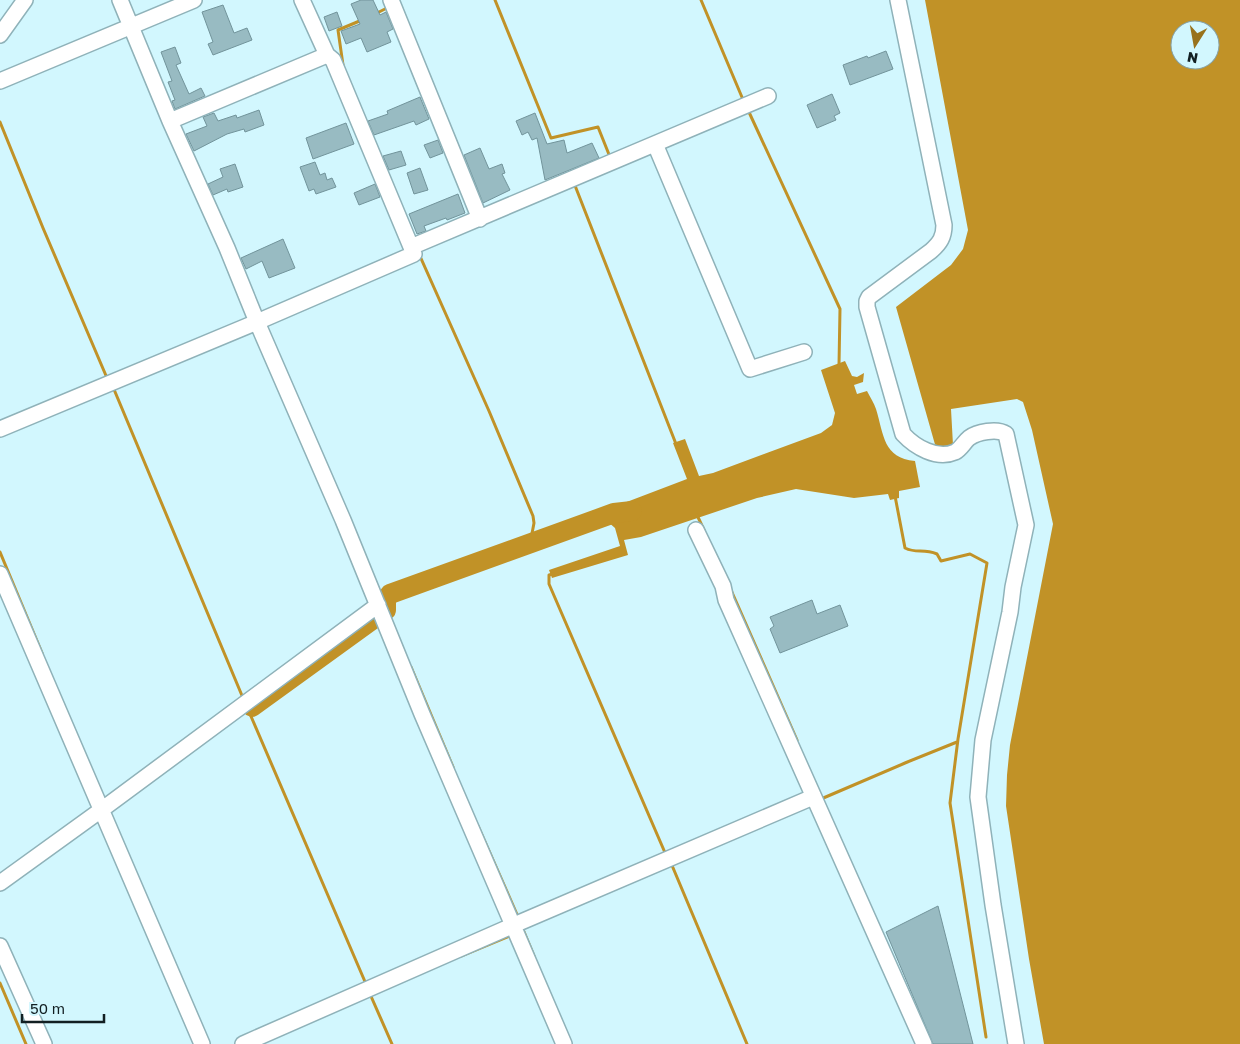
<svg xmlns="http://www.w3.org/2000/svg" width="1240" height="1044" font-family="'Golos Text',sans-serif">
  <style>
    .water { fill: #c19227; fill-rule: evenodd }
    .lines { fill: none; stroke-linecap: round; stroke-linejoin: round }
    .stream { stroke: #c19227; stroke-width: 3 }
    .river { stroke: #c19227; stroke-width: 20 }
    .building { fill: #98bbc2; stroke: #72949b }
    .minor-casing { stroke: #8fb2b9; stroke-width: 18 }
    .minor { stroke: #fff; stroke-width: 15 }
  </style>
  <rect width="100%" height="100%" fill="#d2f7fe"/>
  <!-- water -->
  <path class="water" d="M925 0H1240V1044H1044L1029 959 1006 806 1007 775 1010 745 1053 524 1032 430 1023 402 1017 399 951 409 953 445 936 448 896 307 951 265 963 249 968 230ZM1180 30H1210V60H1180Z
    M845 361 852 376 857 377 864 373 863 382 854 385 857 394 867 391C870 397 874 403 876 409 884 435 883 458 915 461L920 487 899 491V498L890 500 888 494 854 498 796 489 757 498 641 537 624 540 628 555 552 578 549 570 620 546 615 528 607 521 603 511 687 479 673 443 685 439 699 476 713 473 821 433 832 425 835 413 821 370Z"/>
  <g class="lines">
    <!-- stream -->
    <path class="stream" d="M495 0 551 138 598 127 610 157
      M701 0 744 102
      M377 13 389 7
      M343 65 338 30 362 20
      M748 110 840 309 839 365
      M0 122 43 228 107 378
      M574 183 676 444
      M419 254 489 411 533 516 534 523 530 544
      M113 387 243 698
      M895 496 905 548C917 554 923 548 937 554L941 561 970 554 987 563 958 739 950 803 986 1037
      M697 515 704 530
      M0 552 42 653
      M553 574 549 575V584L666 855
      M731 590 797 740
      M411 667 453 767
      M247 707 366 984
      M821 799 905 763 957 742
      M478 826 519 919
      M671 863 747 1044
      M522 927 534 956
      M461 956 512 935
      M0 983 26 1044
      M370 994 392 1044"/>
    <!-- river -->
    <path class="river" d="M252 707 386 610V600L390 594 614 513 632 511"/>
  </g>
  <!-- building -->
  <path class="building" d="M361 0H373L380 15 386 12 393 29 387 32 391 42 367 52 361 38 346 44 341 31 360 24 351 4Z
    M223 5 234 33 247 28 252 40 213 55 208 44 213 42 202 12Z
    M337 12 342 26 329 31 324 17Z
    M175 47 181 63 176 65 189 94 201 88 205 96 175 109 172 101 175 100 168 82 172 81 161 52Z
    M886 51 893 69 850 85 843 65 867 56 868 58Z
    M832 94 840 113 834 116 836 120 817 128 807 105Z
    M420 97 429 119 416 125 414 121 374 135 368 121 388 114 387 111Z
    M259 110 264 125 245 132 244 129 227 134 194 151 186 134 207 126 203 117 214 113 218 121 236 115 237 118Z
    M535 113 547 144 564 140 567 153 592 143 599 158 545 180 537 138 532 140 528 132 522 135 516 121Z
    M346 123 354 144 313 159 306 138Z
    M438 140 443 153 430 158 424 145Z
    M480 148 489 169 502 164 505 173 502 174 510 190 483 203 464 155Z
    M401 151 406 165 389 170 383 156Z
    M315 162 320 175 325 173 327 180 332 178 336 187 316 194 314 189 309 191 300 167Z
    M235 164 243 187 228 192 227 189 213 195 208 184 223 177 220 169Z
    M420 168 428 190 414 194 407 173Z
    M375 184 380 197 359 205 354 193Z
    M458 194 465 213 447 220 446 218 424 226 426 231 417 234 409 214Z
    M283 239 295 268 269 278 262 261 246 269 241 258Z
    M812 600 817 614 840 605 848 626 780 653 770 629 774 626 770 617Z
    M938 906 973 1044H933L886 932Z"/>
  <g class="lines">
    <!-- minor casing -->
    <g class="minor-casing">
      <path id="minor" d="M120 0 170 121 227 248 257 322 343 520 422 714 564 1044
        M391 0 480 219
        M898 0 944 225C944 237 940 243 931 251L869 297 867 301V307L903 434C915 447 937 460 955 452 961 449 964 442 969 438 977 432 997 428 1006 434L1026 525 1013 587 1010 612 983 740 978 797 993 905 1016 1044
        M0 35 25 0
        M0 81 194 0
        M170 121 327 55
        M655 144 750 369 804 352
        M411 247 768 96
        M0 429 257 322 414 254 333 60 327 55 302 0
        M696 530 723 586 726 600 924 1044
        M0 574 202 1044
        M0 883 108 805 378 605
        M0 946 44 1044
        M243 1044 514 925 813 797"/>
    </g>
    <!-- minor -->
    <use href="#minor" class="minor"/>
  </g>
  <!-- north arrow -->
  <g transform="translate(1195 45) rotate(191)"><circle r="24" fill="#d2f7fe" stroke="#85a1a6"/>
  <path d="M0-4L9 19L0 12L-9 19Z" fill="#98721c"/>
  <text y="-8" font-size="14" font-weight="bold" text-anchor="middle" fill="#121f22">N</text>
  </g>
  <!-- scale -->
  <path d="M22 1014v8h82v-8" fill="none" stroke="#121f22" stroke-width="2.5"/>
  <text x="30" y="1014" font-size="15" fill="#121f22" stroke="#d2f7fe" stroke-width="4" paint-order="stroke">50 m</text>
</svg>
